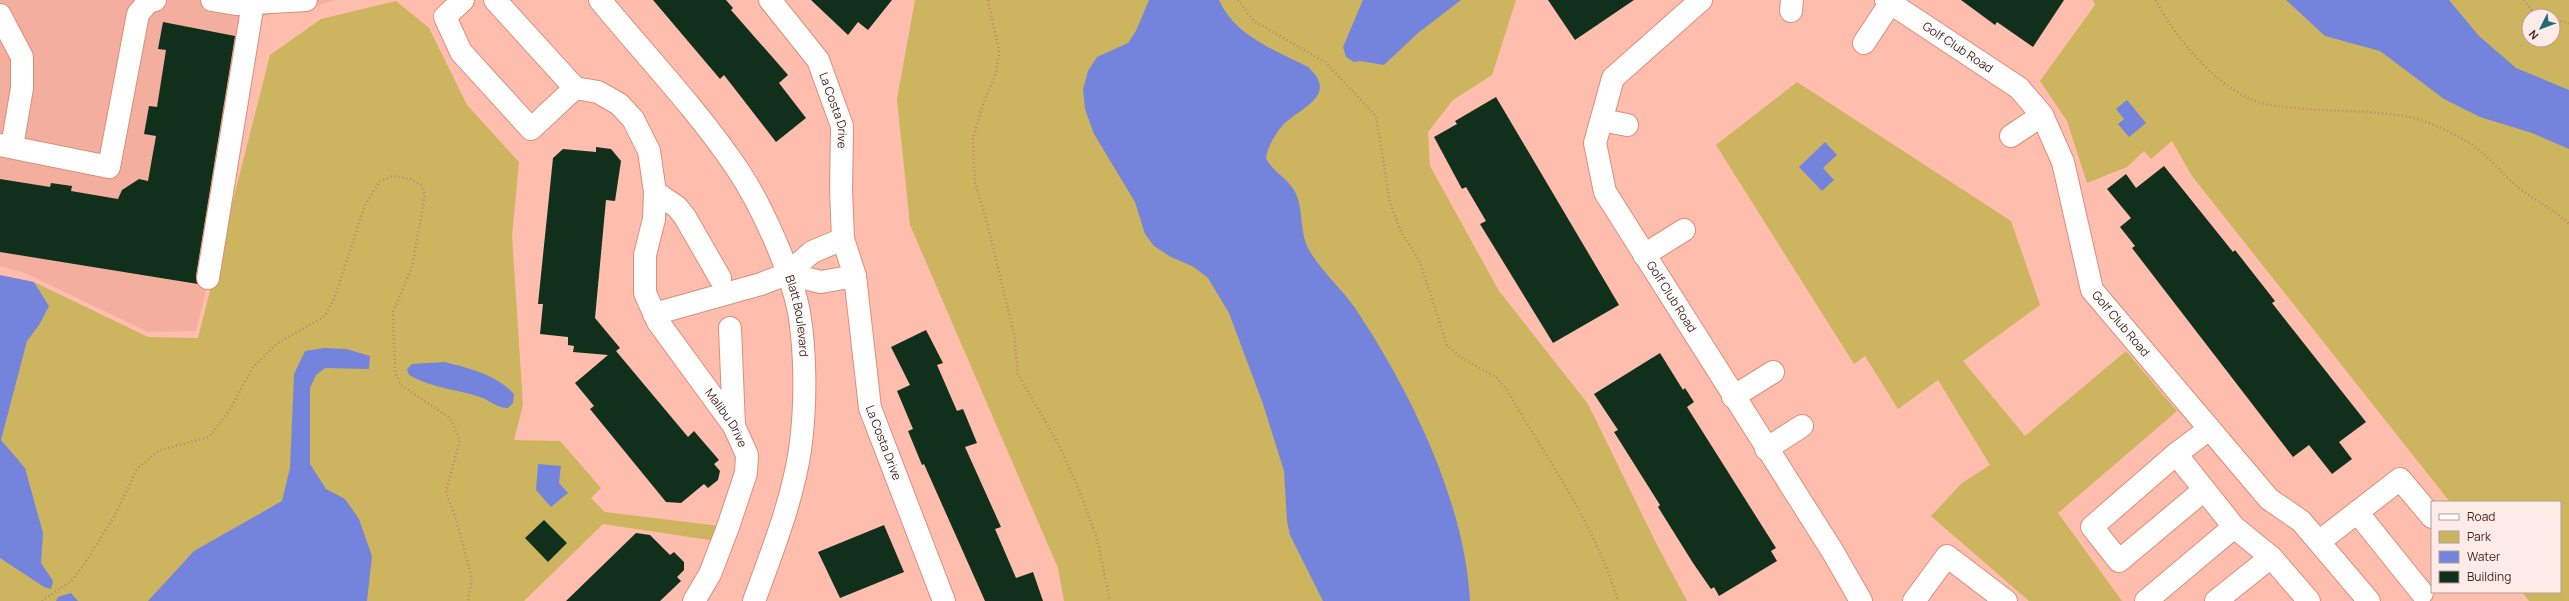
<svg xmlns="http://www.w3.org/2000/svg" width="2569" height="601" font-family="Manrope,sans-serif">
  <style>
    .built { fill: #f4ae9e }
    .green { fill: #cdb45e; fill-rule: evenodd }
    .water { fill: #7484dc }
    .building { fill: #10301c }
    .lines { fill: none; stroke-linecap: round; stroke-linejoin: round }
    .minor-casing { stroke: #db8e7b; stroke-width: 24 }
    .path { stroke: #b98477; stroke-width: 2.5; stroke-dasharray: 1 3; stroke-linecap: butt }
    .minor { stroke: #fff; stroke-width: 22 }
    .labels { text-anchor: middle; stroke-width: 4; stroke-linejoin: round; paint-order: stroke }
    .street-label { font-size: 12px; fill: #46271f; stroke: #fcebe7 }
  </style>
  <rect width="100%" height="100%" fill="#febdad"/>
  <!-- built -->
  <path class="built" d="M0 0H335L316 6 258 17 223 222 196 331 148 332 25 273 0 266Z"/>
  <!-- green -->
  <path class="green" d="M915 0H1516L1492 75 1453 100 1428 132 1430 166 1499 291 1588 404 1656 543 1687 601H1064L1058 568 910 225 897 99Z
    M2093 0H2569V601H2529L2522 592H2560V502H2450L2192 176 2172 141 2151 159 2144 151 2127 167 2087 183 2067 121 2040 81 2095 5ZM2529 16H2553V40H2529Z
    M396 1 429 28 467 105 519 162 512 236 523 405 514 440 560 441 601 488 591 498 605 512 728 527 723 542 603 524 524 601H0V286L49 306 34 282 148 337 198 338 270 55 321 19Z
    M1797 82 2011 221 2040 305 1963 361 2025 436 2126 351 2177 411 2058 513 2122 601H2029L1931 516 1962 483 1990 465 1938 380 1898 409 1865 356 1854 364 1716 145Z"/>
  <!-- water -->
  <path class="water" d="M1149 0H1219C1235 36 1275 50 1308 67 1340 96 1299 108 1283 125 1275 134 1268 146 1266 158 1272 171 1286 177 1294 190 1304 207 1299 230 1308 248 1320 270 1341 288 1355 308 1410 390 1465 502 1470 601H1323L1290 535 1287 521 1284 471 1263 404 1229 313 1208 278 1194 267 1171 257 1154 246 1145 234 1135 202 1094 134 1085 109 1083 89 1088 71 1097 57 1128 43 1136 31Z
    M1363 0H1461L1418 33 1384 65 1360 61 1354 62 1346 57 1343 47Z
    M2286 0H2449L2479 36 2516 68 2569 90V149L2532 133 2480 117 2444 99 2380 51 2325 36Z
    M2127 100 2146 123 2129 137 2118 124 2124 119 2116 109Z
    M1825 142 1837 155 1823 168 1834 180 1822 191 1799 167Z
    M0 275 34 282 49 306 39 325 27 341 1 440 25 468 43 533 41 563 53 581 51 589 44 587 0 558Z
    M324 348 346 349 370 356 369 369 325 368 316 375 310 388V464L326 489 345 499 359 519 372 556 367 601H148L194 551 282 501 290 468 294 374 305 351Z
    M445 362C471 369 495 374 514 394L513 403 508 408C499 409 489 400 480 397 456 389 431 388 409 375L407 369 412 364Z
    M538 464 561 466 559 483 568 493 551 507 536 490Z
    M71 593 78 601H56L58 597Z"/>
  <!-- building -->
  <path class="building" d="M653 0H726L733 8 731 10 788 75 779 83 806 118 776 142 724 75 720 79Z
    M811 0H892L868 30 858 22 848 35Z
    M1548 0H1634L1575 40Z
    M1961 0H2064L2033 47 1997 22 1995 25Z
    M163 22 235 36 196 276 198 284 0 252V179L50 187 51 183 72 186 71 191 118 199 122 190 139 179 148 181 156 136 144 134 149 106 157 107 166 50 158 49Z
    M1496 97 1619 305 1553 343 1480 224 1486 221 1466 187 1462 189 1434 137 1457 124 1455 121Z
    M596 147 611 149 621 161 615 201 606 200 595 318 620 348 616 351 688 437 694 431 719 460 714 464 720 471 718 480 708 488 704 484 681 503 666 502 590 409 594 406 575 383 608 355 573 352 574 346 568 345V337L540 334 543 304H538L553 158 563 149 596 152Z
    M2164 166 2233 252 2235 250 2275 301 2272 303 2366 422 2339 442 2352 459 2332 474 2309 445 2293 457 2132 248 2135 246 2120 227 2131 218 2107 189 2126 174 2136 188Z
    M926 330 943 363 937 365 957 411 963 409 977 443 965 447 1001 527 995 529 1016 578 1033 572 1043 601H985L924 464 922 465 908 431 913 429 897 391 910 385 891 347Z
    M1660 353 1683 390 1685 388 1694 402 1687 407 1776 548 1771 551 1777 561 1719 596 1714 587 1711 589 1693 563 1658 507 1660 505 1614 432 1618 430 1594 394Z
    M544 520 567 543 548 562 525 538Z
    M884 525 904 572 840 598 818 552Z
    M636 533 650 535 670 555 674 552 684 562V570L677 577 681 581 660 601H566Z"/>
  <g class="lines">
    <!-- minor casing -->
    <g class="minor-casing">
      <g id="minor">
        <path d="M212 0 236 4 306 0"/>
        <path d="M463 0 445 17 461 52 531 129 575 88"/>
        <path id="s1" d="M495 0 575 88 598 92 619 104 633 119 649 151 655 192 654 219 645 255V293L658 322 734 426 747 455 746 473 728 527 710 574 694 601"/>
        <path id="s2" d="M600 0C645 55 696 108 736 167 760 202 791 270 799 312 806 354 806 407 800 450 792 502 772 552 754 601"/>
        <path id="s3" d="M770 0 818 60 842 126 841 190 843 239 855 276 870 408 944 601"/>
        <path id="s4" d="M1701 0 1613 78 1595 143 1605 192 1833 552 1861 601"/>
        <path id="s5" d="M1886 0 2019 88 2042 115 2063 162 2092 290 2269 499 2301 521 2369 601"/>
        <path d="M1791 11 1792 0"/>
        <path d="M0 15 22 57V88L12 147"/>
        <path d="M1864 43 1891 2"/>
        <path d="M1602 120 1627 125"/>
        <path d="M2011 136 2042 115"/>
        <path d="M0 145 109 167 138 14 148 2 155 0"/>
        <path d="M655 192 677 207 685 217 720 278"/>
        <path d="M843 239 812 252 787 274 821 282 855 276"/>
        <path d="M1644 255 1684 230"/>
        <path d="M208 278 253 3"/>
        <path d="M654 314 761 284 787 274"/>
        <path d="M730 328 734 426"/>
        <path d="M1733 397 1773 372"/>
        <path d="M1766 449 1802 426"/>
        <path d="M2176 454 2234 527 2271 557 2309 601"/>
        <path d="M2204 490 2119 561 2092 527 2176 454 2208 430"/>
        <path d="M2357 512 2422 593"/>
        <path d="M2320 541 2400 479 2432 517"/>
        <path d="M1914 601 1947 556 2006 601"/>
        <path d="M2146 601 2234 527"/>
        <path d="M2216 601 2271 557"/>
      </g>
    </g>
    <!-- path -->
    <path class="path" d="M988 0 999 51 996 73 982 107 973 138 975 184 986 218 1014 334 1018 374 1060 447 1080 492 1097 539 1110 601
      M1238 0 1254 21 1325 62 1376 116 1390 202 1400 230 1420 262 1447 345 1460 357 1497 378 1507 390C1547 459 1595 524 1618 601
      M2156 0C2176 40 2224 98 2271 105 2318 113 2366 108 2413 118 2434 123 2470 140 2485 155 2497 166 2507 179 2520 189 2536 201 2555 210 2569 224
      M2524 0 2534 13 2540 16
      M2553 19 2569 23
      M42 601 71 581 83 566 115 515 137 469 158 451 209 437 229 411 253 367 278 343 325 316 334 299 365 205 380 181 393 176 411 179 422 186 425 195 412 267 393 312 395 372 401 385 450 418 460 440 446 491 457 522 472 579 468 601"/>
    <!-- minor -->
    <use href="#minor" class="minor"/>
  </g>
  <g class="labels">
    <!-- street labels -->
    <g class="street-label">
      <text dy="4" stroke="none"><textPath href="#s5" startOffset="86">Golf Club Road</textPath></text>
      <text dy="4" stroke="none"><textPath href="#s3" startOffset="130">La Costa Drive</textPath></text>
      <text dy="4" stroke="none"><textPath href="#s4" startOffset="359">Golf Club Road</textPath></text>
      <text dy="4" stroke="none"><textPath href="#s2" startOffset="378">Blatt Boulevard</textPath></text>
      <text dy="4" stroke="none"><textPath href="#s5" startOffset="422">Golf Club Road</textPath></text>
      <text dy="4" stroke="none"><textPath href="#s1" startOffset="516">Malibu Drive</textPath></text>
      <text dy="4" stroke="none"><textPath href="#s3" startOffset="469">La Costa Drive</textPath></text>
    </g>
  </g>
  <!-- legend -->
  <rect x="2431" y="501" width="130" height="92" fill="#fcebe7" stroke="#b39d97"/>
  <rect x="2439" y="514" width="20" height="6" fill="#ffffff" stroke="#b39d97"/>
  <text x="2467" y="521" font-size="12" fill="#46271f">Road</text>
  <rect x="2439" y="531" width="20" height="12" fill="#cdb45e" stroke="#b39d97"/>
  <text x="2467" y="541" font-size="12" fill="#46271f">Park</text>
  <rect x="2439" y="551" width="20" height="12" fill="#7484dc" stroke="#b39d97"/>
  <text x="2467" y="561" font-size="12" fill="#46271f">Water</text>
  <rect x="2439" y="571" width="20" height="12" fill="#10301c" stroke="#b39d97"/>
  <text x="2467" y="581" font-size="12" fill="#46271f">Building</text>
  <!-- north arrow -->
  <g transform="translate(2541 28) rotate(228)"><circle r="19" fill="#fcebe7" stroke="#b39d97"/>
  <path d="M0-3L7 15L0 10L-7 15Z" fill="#246b79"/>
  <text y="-6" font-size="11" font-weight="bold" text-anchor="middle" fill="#46271f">N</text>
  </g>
</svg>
